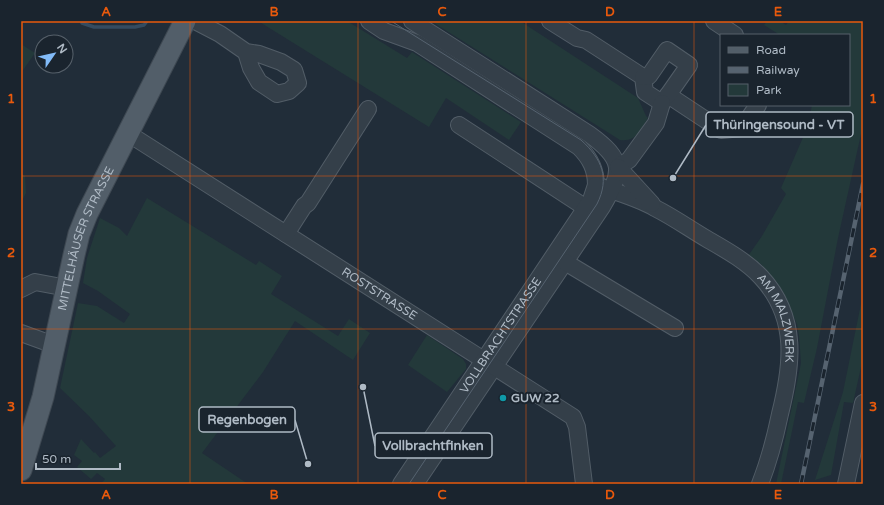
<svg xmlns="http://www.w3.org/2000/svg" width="884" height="505" font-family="'Varela Round',sans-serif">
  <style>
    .green { fill: #23393a }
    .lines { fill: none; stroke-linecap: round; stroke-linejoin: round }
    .stream { stroke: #344b60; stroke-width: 3.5 }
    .minor-casing { stroke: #525d67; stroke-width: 18 }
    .major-casing { stroke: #3e4852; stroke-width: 23 }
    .minor { stroke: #343f49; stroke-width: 16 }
    .major { stroke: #525e69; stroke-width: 21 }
    .tram { stroke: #566370; stroke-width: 1 }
    .rail-casing { stroke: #566370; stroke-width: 4.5 }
    .rail { stroke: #1a242e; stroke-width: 3; stroke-dasharray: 9; stroke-linecap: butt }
    .grid { fill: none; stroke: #e8590c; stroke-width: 1; stroke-opacity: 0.55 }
    .culture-dot { fill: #0f9aa8; stroke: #1a242e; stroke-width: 1.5 }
    .labels { text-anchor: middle; stroke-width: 4; stroke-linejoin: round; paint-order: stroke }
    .street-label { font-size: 12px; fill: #afbac5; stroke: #1a242e }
    .poi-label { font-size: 12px; font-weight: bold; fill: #afbac5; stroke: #1a242e; text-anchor: start }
    .leader { fill: none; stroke: #afbac5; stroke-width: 1.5 }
    .callout-dot { fill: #afbac5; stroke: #1a242e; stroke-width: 1.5 }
    .callout { fill: #1a242e; stroke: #afbac5; stroke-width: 1.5 }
    .callout-label { font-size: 13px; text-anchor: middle; font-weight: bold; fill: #afbac5 }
    .neatline { fill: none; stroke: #e8590c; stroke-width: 1.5 }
    .grid-label { font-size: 13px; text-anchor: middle; font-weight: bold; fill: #e8590c }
  </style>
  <rect width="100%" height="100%" fill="#212d39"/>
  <!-- green -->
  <path class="green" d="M258 21H347L407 58 412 52 521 122 509 140 446 98 429 127Z
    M431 21H520L638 98 646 116 648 118C640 130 637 142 620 140Z
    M767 21H780L786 25 789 21H863V125L838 238 817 348 804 403 798 402 781 484H776L801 363 799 336 797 324 781 290 770 275 761 264 748 256 762 236 786 194 781 188 808 126 812 105H849V35H780L764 25Z
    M21 44 35 53 21 73Z
    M21 173 25 176 26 193 21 203Z
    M147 198 256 265 259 261 282 276 271 294 338 336 349 319 370 333 353 360 295 321 263 372 202 453 248 484H101L105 479 97 473 91 479 77 467 82 461 74 455 81 439 94 453 95 452 100 458 116 446 89 416 60 388 78 303 97 306 124 323 130 314 98 291 83 283 87 258 100 218 119 228 127 236Z
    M863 294V358L853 403 844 402 831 475 815 480 843 392Z
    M427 335 463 359 466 364V369L447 392 408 365Z"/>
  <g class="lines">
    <!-- stream -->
    <path class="stream" d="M82 23 94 27H135L144 25 147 21"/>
    <!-- minor casing -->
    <g class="minor-casing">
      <g id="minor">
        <path d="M195 21 220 34 246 52 259 54 281 62 294 70 298 83 289 91 277 94 259 82 251 68 246 52"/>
        <path id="s1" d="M369 21 384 31 417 43 579 147C590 158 596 169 596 185 615 192 638 198 655 208 673 217 690 229 707 239 726 250 746 261 761 277 799 318 792 366 780 414 775 438 769 461 760 484"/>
        <path d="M412 21 589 134C625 160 623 171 602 207L415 484"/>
        <path d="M550 21 577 38 586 40 643 77 645 92 662 103 668 95 721 130 742 128 758 105"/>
        <path d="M714 21 735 35"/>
        <path d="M643 77 649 76 667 50 689 65 668 95"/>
        <path d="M459 125 586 208"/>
        <path id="s2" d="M129 134 573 417 577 427 584 484"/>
        <path d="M618 167 629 160 656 123 662 103"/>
        <path d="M618 167 652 204"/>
        <path d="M286 234 304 206 308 203 368 109"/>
        <path d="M565 262 675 328"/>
        <path d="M21 289 35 282 67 288"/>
        <path d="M21 333 54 345"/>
        <path id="s3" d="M401 484 591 200 596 185"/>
        <path d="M846 484 863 403"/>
      </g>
    </g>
    <!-- major casing -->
    <g class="major-casing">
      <g id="major">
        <path id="s4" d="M21 470 43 397 74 255 79 234 87 214 185 21"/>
      </g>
    </g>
    <!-- minor -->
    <use href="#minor" class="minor"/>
    <!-- major -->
    <use href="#major" class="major"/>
    <!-- tram -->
    <path class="tram" d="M391 21 581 140C602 159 610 178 597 204L409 484"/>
    <!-- rail casing -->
    <g class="rail-casing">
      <path id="rail" d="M801 484 863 184"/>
    </g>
    <!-- rail -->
    <use href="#rail" class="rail"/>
  </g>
  <!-- grid -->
  <path class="grid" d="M190 21V484M358 21V484M526 21V484M694 21V484M21 176H863M21 329H863"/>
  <!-- markers -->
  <circle class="culture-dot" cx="503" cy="398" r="4"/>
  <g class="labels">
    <!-- street labels -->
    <g class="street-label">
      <text dy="4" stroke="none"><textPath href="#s4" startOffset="241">MITTELHÄUSER STRASSE</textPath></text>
      <text dy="4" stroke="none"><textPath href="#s2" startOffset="297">ROSTSTRASSE</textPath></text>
      <text dy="4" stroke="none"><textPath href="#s1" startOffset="524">AM MALZWERK</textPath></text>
      <text dy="4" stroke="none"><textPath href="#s3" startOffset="179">VOLLBRACHTSTRASSE</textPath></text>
    </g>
    <!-- poi labels -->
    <g class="poi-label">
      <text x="511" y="402">GUW 22</text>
    </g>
  </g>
  <!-- callouts -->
  <path class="leader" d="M673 178L706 125M308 464L295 420M363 387L375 446"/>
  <g class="callout-dot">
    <circle cx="673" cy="178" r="4"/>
    <circle cx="308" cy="464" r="4"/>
    <circle cx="363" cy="387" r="4"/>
  </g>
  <g class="callout">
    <rect x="706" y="112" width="147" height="25" rx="4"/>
    <rect x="199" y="407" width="96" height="25" rx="4"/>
    <rect x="375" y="433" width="117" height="25" rx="4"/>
  </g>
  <g class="callout-label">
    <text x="779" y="129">Thüringensound - VT</text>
    <text x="247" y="424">Regenbogen</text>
    <text x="433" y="450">Vollbrachtfinken</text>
  </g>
  <!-- border -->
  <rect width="884" height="505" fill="none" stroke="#1a242e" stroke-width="44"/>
  <!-- legend -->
  <rect x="720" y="34" width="130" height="72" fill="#1a242e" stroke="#56606a"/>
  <rect x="728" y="47" width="20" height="6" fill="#525e69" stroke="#56606a"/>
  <text x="756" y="54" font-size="12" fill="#afbac5">Road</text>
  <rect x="728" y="67" width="20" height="6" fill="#566370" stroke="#56606a"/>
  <text x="756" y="74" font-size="12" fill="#afbac5">Railway</text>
  <rect x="728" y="84" width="20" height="12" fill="#23393a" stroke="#56606a"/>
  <text x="756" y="94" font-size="12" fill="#afbac5">Park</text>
  <!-- north arrow -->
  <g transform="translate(54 54) rotate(56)"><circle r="19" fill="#1a242e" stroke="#56606a"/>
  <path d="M0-3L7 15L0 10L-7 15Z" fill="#82bbf8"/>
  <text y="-6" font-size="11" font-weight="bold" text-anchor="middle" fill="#afbac5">N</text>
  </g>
  <!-- scale -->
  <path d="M36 463v6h84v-6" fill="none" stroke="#afbac5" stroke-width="2"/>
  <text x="42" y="463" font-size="12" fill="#afbac5" stroke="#1a242e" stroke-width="3" paint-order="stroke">50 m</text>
  <rect x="22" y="22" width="840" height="461" class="neatline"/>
  <g class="grid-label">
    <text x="106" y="16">A</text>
    <text x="274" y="16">B</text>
    <text x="442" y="16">C</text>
    <text x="610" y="16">D</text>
    <text x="778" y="16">E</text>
    <text x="11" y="103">1</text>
    <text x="873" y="103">1</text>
    <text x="11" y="257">2</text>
    <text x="873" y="257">2</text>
    <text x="11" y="411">3</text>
    <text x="873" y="411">3</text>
    <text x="106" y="499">A</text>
    <text x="274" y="499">B</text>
    <text x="442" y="499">C</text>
    <text x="610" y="499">D</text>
    <text x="778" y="499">E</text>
  </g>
</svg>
